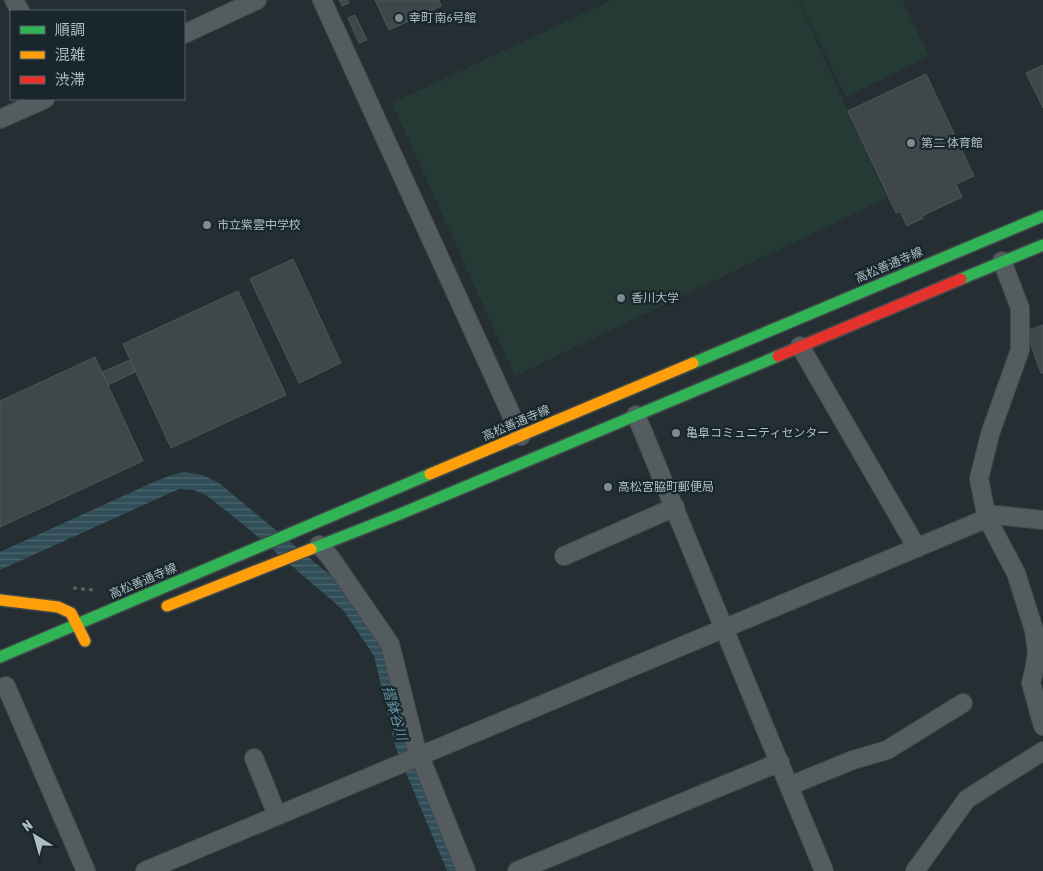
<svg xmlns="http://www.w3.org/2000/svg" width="1043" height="871" font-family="'Asap Condensed','Noto Sans JP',sans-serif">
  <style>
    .garden { fill: #253a35 }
    .water { fill: url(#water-rules) }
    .building { fill: #3f474a; stroke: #4c565a }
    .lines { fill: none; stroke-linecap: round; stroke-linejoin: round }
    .street-casing { stroke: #424a4c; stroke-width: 20 }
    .fast-casing { stroke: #424a4c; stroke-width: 14 }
    .slow-casing { stroke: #424a4c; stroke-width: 14 }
    .jam-casing { stroke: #424a4c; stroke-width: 14 }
    .path { stroke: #586163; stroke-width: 3; stroke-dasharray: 4 4; stroke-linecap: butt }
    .street { stroke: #545c60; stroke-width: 18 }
    .fast { stroke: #30b455; stroke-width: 11 }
    .slow { stroke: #ff9f0a; stroke-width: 11 }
    .jam { stroke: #e5322d; stroke-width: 11 }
    .poi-dot { fill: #7d8c91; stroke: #19272c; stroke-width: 2 }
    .labels { text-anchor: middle; stroke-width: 4.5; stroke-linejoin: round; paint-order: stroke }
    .poi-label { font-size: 12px; fill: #adbec4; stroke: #19272c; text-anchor: start }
    .street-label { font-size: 12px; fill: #adbec4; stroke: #19272c }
    .water-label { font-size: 14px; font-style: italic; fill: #6694a4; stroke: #19272c }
  </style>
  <defs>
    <pattern id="water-rules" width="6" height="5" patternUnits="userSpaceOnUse" patternTransform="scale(1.25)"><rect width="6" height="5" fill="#314e58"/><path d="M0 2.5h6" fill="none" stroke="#4c666e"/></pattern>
  </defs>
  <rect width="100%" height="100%" fill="#252e32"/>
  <!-- garden -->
  <path class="garden" d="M612 0H798L887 198 515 376 392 103Z
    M799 0H902L929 56 846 97Z"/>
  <!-- water -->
  <path class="water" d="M184 472 203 475 219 483 330 575 348 597 383 650 405 743 458 871H447L399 756 395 745 374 656 343 610 244 525 206 495 194 490 179 489 0 570V552L156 481 172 475Z"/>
  <!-- building -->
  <path class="building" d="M339 0H348L349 3 342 6Z
    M375 0H439L441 6 389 30Z
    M355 15 367 40 359 43 348 18Z
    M1043 65V108L1026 73Z
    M926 74 974 176 956 184 962 197 922 216 923 218 907 226 900 211 896 213 848 111Z
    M293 259 341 363 299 383 250 279Z
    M238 291 286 395 171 448 123 344Z
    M1043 325V373H1041L1026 331Z
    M95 357 143 461 0 527V401Z
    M130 360 135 372 108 385 102 372Z"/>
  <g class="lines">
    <!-- street casing -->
    <g class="street-casing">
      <path id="street" d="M14 0 20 11
        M322 0 521 436
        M184 34 257 0
        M0 119 45 99
        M1002 261 1020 308V350L990 434 979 479 987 518 1016 573 1034 630 1037 652 1035 666 1031 683 1043 726
        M800 346 917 548
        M636 415 824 871
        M319 545 330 557 390 644 415 744 466 871
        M564 556 675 507
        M6 686 86 871
        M254 758 277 815
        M789 786 853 760 887 750 963 703
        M145 871 983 520 996 515 1043 520
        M517 871 780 762
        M915 871 967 799 1043 751"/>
    </g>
    <!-- fast casing -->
    <g class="fast-casing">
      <path id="fast" d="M961 279 1043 245
        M693 363 1043 216
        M311 549 400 514 778 356
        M0 657 430 474"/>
    </g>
    <!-- slow casing -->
    <g class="slow-casing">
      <path id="slow" d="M430 474 693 363
        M0 600 58 607 71 613 85 641
        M167 606 311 549"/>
    </g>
    <!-- jam casing -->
    <g class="jam-casing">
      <path id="jam" d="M778 356 961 279"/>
    </g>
    <!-- path -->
    <path class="path" d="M73 588 94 590"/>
    <!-- street -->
    <use href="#street" class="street"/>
    <!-- fast -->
    <use href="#fast" class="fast"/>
    <!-- slow -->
    <use href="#slow" class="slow"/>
    <!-- jam -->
    <use href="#jam" class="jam"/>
  </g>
  <!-- markers -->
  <g class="poi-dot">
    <circle cx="399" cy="18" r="5"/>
    <circle cx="911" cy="143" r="5"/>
    <circle cx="207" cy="225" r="5"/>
    <circle cx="621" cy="298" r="5"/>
    <circle cx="676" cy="433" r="5"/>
    <circle cx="608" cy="487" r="5"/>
  </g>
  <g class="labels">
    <!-- poi labels -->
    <g class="poi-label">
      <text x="409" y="22">幸町 南6号館</text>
      <text x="921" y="147">第二 体育館</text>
      <text x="217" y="229">市立紫雲中学校</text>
      <text x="631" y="302">香川大学</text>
      <text x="686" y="437">亀阜コミュニティセンター</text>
      <text x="618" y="491">高松宮脇町郵便局</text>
    </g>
    <!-- street labels -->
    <g class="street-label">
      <text transform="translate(889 265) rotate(-23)" y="4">高松善通寺線</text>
      <text transform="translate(516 423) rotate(-23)" y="4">高松善通寺線</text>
      <text transform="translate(143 581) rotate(-23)" y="4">高松善通寺線</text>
    </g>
    <!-- water labels -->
    <g class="water-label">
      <text transform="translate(395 713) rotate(74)" y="5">摺鉢谷川</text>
    </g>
  </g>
  <!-- legend -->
  <rect x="10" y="10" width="175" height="90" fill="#19272c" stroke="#546369"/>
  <rect x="20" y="26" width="25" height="8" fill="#30b455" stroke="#546369"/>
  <text x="55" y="35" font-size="15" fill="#adbec4">順調</text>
  <rect x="20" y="51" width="25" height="8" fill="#ff9f0a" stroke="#546369"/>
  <text x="55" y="60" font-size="15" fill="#adbec4">混雑</text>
  <rect x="20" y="76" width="25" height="8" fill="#e5322d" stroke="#546369"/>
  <text x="55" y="85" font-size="15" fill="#adbec4">渋滞</text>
  <!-- north arrow -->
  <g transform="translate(35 836) rotate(323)" stroke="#19272c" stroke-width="4" paint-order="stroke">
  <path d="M0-4L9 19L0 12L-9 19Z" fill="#adbec4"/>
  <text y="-8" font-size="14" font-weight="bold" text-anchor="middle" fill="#adbec4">N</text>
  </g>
</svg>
